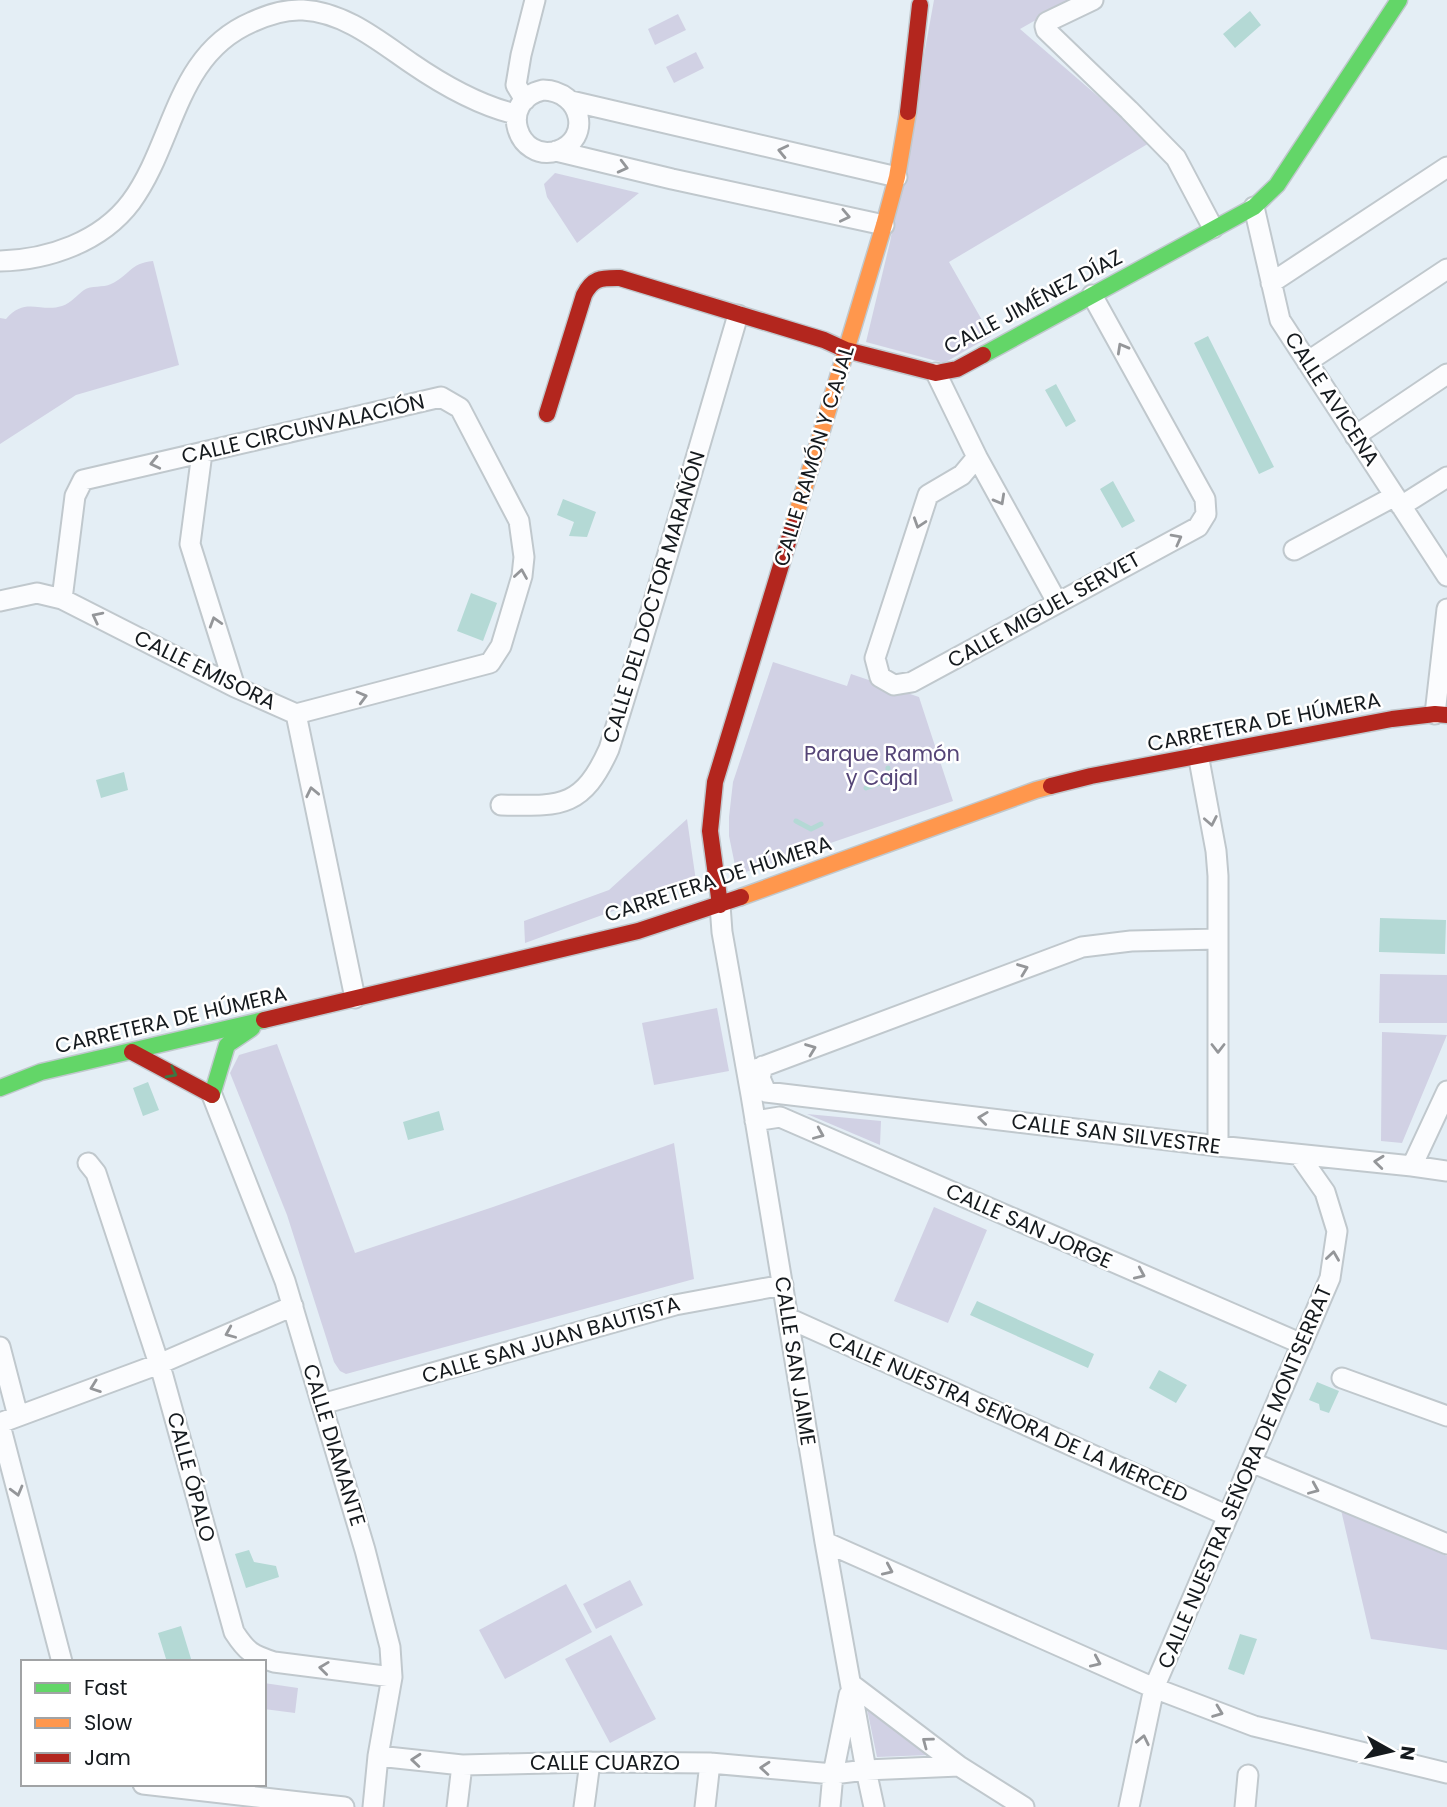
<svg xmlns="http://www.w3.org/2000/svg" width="1447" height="1807" font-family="Poppins,sans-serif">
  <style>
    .green { fill: #d1d1e4 }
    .water { fill: #b4d9d5 }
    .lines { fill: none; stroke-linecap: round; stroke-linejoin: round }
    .stream { stroke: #b4d9d5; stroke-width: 5 }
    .street-casing { stroke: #c0c8cd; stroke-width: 23 }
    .fast-casing { stroke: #c0c8cd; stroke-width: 19 }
    .slow-casing { stroke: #c0c8cd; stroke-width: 19 }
    .jam-casing { stroke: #c0c8cd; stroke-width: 19 }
    .street { stroke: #fbfcfe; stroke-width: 19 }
    .fast { stroke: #63d668; stroke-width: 16 }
    .slow { stroke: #ff974d; stroke-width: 16 }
    .jam { stroke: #b3261e; stroke-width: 16 }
    .oneway { stroke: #949699 }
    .oneway2 { stroke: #3c7843 }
    .labels { text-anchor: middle; stroke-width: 5; stroke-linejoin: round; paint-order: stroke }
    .street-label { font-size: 21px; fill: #151a1e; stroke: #fff }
    .park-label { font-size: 21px; fill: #544476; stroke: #fff }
  </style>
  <rect width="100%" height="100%" fill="#e4eef5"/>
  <!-- green -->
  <path class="green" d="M934 0H1071L1020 29 1151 142 949 262 991 336 944 363 866 342 890 242Z
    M678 14 686 30 655 45 648 29Z
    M696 52 704 68 674 83 666 67Z
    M555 173 639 193 577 243 547 197 544 184Z
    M153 261 179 365 76 395 0 444V318L6 319C25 296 41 313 62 306 71 303 77 295 84 290 91 285 103 288 111 284 129 276 130 263 153 261Z
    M773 662 847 686 851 674 919 697 953 801 737 875 729 836V817L733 782Z
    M687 819 696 881 525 943 524 921 609 890Z
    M1380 974 1447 975V1023H1379Z
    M717 1008 729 1071 654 1085 642 1023Z
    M1382 1032 1447 1035 1402 1143 1381 1141Z
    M277 1044 355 1253 493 1207 674 1143 694 1279 346 1374 340 1371 334 1362 287 1215 230 1073 239 1055Z
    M807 1114 881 1121 880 1145Z
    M934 1207 987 1230 948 1323 894 1301Z
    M1341 1510 1447 1556V1650L1371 1639Z
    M630 1580 643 1605 596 1629 583 1604Z
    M566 1584 592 1632 505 1679 479 1630Z
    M611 1635 656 1719 610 1743 565 1659Z
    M264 1683 298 1688 295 1713 264 1709Z
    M866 1704 929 1755 877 1757Z"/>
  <!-- water -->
  <path class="water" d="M1250 11 1261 25 1235 48 1223 34Z
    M1208 336 1274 467 1259 474 1194 343Z
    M1056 384 1076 421 1066 427 1045 390Z
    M1113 481 1135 521 1122 528 1100 489Z
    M563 499 596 512 587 537 569 536 574 522 557 515Z
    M471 593 497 603 483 641 457 631Z
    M124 772 128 790 101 798 96 780Z
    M1380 918 1446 920 1445 954 1379 952Z
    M148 1082 159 1110 143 1116 133 1088Z
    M439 1111 444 1130 408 1140 403 1122Z
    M977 1301 1094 1354 1088 1368 970 1315Z
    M1159 1370 1187 1385 1176 1403 1149 1388Z
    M1317 1382 1339 1391 1329 1413 1320 1410 1319 1404 1309 1400Z
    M249 1550 254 1562 276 1566 279 1577 246 1588 235 1554Z
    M181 1626 192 1662H167L158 1633Z
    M1240 1634 1257 1639 1244 1675 1228 1669Z"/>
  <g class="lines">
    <!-- stream -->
    <path class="stream" d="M866 788 888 780V768
      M796 821 811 829 821 824"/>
    <!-- street casing -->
    <g class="street-casing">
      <path id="street" d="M1093 0 1047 22 1045 26 1046 30 1129 110 1176 158 1213 228
        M543 90C583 91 592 140 557 151 518 163 496 101 543 90Z
        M525 100 516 85 521 55 535 0
        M571 101 897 177
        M556 151 672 179 884 225
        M1254 207 1280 320 1447 576
        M0 261C48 260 101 242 131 202 175 142 175 55 252 22 267 15 286 9 303 10 344 12 379 41 411 63 443 85 478 105 515 114
        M1271 283 1447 167
        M1307 362 1447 269
        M936 373 977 457 1057 602
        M1355 436 1447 374
        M202 453 190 544 235 687
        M977 457 962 475 928 495 875 658 880 677 894 685 912 682 1198 527 1206 514 1205 499 1092 295
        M1401 506 1447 477
        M1294 550 1395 496
        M62 599 75 496 83 480 441 397 460 408 519 521 524 557 522 576 501 646 490 663 296 714
        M0 601 37 593 62 599 235 687 296 714 355 998
        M1435 714 1447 609
        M1198 754 1216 851 1218 876V1146
        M501 805C560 806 582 809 609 749 654 605 695 460 738 315
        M720 905 722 932 751 1095 825 1542 866 1770 874 1807
        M763 1066 760 1078 766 1092 1218 1146 1412 1166 1447 1171
        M751 1071 1082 947 1131 941 1218 939
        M212 1095 285 1281 365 1550 390 1647 392 1677 378 1756 373 1807
        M755 1121 780 1117 1302 1344
        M88 1163 96 1173 163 1376 234 1632C247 1652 252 1655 274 1662L392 1677
        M1412 1166 1447 1091
        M788 1318 1228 1516
        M0 1347 18 1416
        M1342 1378 1447 1416
        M322 1404 675 1305 783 1285
        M0 1423 159 1364 293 1306
        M0 1425 62 1662
        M1251 1462 1447 1544
        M825 1542 1154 1688 1254 1726 1447 1773
        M851 1684 959 1766 1024 1807
        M378 1756 462 1765 590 1762 710 1763 833 1774 866 1770 959 1766
        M143 1784 344 1807
        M457 1807 462 1765
        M584 1807 590 1762
        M705 1807 710 1763
        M830 1807 833 1774 849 1695
        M1129 1807 1154 1688 1330 1278 1337 1231 1325 1192 1299 1155
        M1245 1807 1248 1775"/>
    </g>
    <!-- fast casing -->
    <g class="fast-casing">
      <path id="fast" d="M983 355 1254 207 1277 185 1399 0
        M0 1088 41 1072 264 1020
        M212 1095 227 1045 252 1028"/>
    </g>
    <!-- slow casing -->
    <g class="slow-casing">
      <path id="slow" d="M793 526 884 225 897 177 908 112
        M741 897 1036 790 1051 786"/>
    </g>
    <!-- jam casing -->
    <g class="jam-casing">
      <path id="jam" d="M908 112 920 5
        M547 414 584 295C593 277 602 278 620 278L824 340 846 350 936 373 957 369 983 355
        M1051 786 1091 776 1392 719 1435 714 1447 715
        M720 905 710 831 715 782 793 526
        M264 1020 638 931 741 897
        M132 1052 212 1095"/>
    </g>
    <!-- street -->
    <use href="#street" class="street"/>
    <!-- fast -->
    <use href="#fast" class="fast"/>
    <!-- slow -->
    <use href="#slow" class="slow"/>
    <!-- jam -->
    <use href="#jam" class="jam"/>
  </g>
  <!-- one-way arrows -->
  <defs><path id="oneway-chevron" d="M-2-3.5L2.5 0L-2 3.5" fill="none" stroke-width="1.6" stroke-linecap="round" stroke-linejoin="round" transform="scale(1.75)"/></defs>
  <g class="oneway">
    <use href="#oneway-chevron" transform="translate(783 151) rotate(-167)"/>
    <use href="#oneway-chevron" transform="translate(623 167) rotate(14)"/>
    <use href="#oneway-chevron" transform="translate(845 216) rotate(12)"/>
    <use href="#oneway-chevron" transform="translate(1122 348) rotate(-119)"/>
    <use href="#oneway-chevron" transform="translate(155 463) rotate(167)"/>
    <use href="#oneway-chevron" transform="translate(1000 500) rotate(61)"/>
    <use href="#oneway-chevron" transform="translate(919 523) rotate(108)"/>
    <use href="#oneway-chevron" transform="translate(1177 539) rotate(-28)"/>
    <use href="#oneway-chevron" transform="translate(521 574) rotate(-81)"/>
    <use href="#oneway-chevron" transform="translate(97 617) rotate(-153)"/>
    <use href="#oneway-chevron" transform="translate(215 622) rotate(-107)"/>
    <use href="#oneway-chevron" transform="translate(362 697) rotate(-15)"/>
    <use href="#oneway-chevron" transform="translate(312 792) rotate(-102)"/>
    <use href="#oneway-chevron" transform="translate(1211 821) rotate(79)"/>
    <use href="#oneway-chevron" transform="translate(1023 969) rotate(-21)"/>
    <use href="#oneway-chevron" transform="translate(1218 1048) rotate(90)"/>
    <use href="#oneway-chevron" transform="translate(811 1049) rotate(-21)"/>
    <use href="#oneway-chevron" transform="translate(983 1118) rotate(-173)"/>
    <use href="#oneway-chevron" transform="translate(819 1134) rotate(23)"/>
    <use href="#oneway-chevron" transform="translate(1379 1162) rotate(-174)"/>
    <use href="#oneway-chevron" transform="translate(1333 1256) rotate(-82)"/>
    <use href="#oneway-chevron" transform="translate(1140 1274) rotate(24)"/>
    <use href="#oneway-chevron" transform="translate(230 1333) rotate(157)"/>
    <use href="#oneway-chevron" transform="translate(95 1387) rotate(160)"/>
    <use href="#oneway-chevron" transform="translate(1314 1489) rotate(23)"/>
    <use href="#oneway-chevron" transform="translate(17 1491) rotate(75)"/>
    <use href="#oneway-chevron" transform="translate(888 1570) rotate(24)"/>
    <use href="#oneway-chevron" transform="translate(1096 1662) rotate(24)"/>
    <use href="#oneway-chevron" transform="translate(324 1668) rotate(-173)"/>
    <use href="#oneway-chevron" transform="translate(1218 1712) rotate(21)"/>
    <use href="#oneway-chevron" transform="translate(1143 1740) rotate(-78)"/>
    <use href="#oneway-chevron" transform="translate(927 1742) rotate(-143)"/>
    <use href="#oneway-chevron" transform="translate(416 1760) rotate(-175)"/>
    <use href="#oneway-chevron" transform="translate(765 1768) rotate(-175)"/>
  </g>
  <use class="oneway2" href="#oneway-chevron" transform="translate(172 1073) rotate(28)"/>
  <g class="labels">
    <!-- street labels -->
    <g class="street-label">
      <text transform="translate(1033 302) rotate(-28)" y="7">CALLE JIMÉNEZ DÍAZ</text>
      <text transform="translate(1332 399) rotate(57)" y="7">CALLE AVICENA</text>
      <text transform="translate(303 429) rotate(-13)" y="7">CALLE CIRCUNVALACIÓN</text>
      <text transform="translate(814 456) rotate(-73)" y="7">CALLE RAMÓN Y CAJAL</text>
      <text transform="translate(654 597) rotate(-73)" y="7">CALLE DEL DOCTOR MARAÑÓN</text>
      <text transform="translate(1044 610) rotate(-29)" y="7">CALLE MIGUEL SERVET</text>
      <text transform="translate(205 670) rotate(26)" y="7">CALLE EMISORA</text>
      <text transform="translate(1264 722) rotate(-11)" y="7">CARRETERA DE HÚMERA</text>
      <text transform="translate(718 879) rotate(-18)" y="7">CARRETERA DE HÚMERA</text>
      <text transform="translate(171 1020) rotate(-13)" y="7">CARRETERA DE HÚMERA</text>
      <text transform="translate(1116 1134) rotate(7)" y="7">CALLE SAN SILVESTRE</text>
      <text transform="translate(1029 1226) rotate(24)" y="7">CALLE SAN JORGE</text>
      <text transform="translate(551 1340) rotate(-16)" y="7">CALLE SAN JUAN BAUTISTA</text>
      <text transform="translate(795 1361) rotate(81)" y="7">CALLE SAN JAIME</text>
      <text transform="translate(1008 1417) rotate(24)" y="7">CALLE NUESTRA SEÑORA DE LA MERCED</text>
      <text transform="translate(334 1445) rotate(73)" y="7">CALLE DIAMANTE</text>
      <text transform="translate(191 1477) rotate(75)" y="7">CALLE ÓPALO</text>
      <text transform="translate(1245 1477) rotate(-67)" y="7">CALLE NUESTRA SEÑORA DE MONTSERRAT</text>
      <text x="605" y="1770">CALLE CUARZO</text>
    </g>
    <!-- park labels -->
    <g class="park-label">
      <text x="882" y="761">Parque Ramón<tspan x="882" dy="24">y Cajal</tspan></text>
    </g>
  </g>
  <!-- legend -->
  <rect x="21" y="1660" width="245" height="126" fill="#ffffff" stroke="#a1a3a5" stroke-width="2"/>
  <rect x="35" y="1683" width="35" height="10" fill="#63d668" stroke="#a1a3a5" stroke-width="2"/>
  <text x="84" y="1695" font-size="21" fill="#151a1e">Fast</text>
  <rect x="35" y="1718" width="35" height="10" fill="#ff974d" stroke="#a1a3a5" stroke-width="2"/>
  <text x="84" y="1730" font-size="21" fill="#151a1e">Slow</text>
  <rect x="35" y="1753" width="35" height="10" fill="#b3261e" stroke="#a1a3a5" stroke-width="2"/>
  <text x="84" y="1765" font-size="21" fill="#151a1e">Jam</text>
  <!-- north arrow -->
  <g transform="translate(1391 1751) rotate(98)" stroke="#ffffff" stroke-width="5" paint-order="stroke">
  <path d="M0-5L12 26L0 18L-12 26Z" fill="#151a1e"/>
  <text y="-10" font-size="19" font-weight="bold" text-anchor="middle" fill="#151a1e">N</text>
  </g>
</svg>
